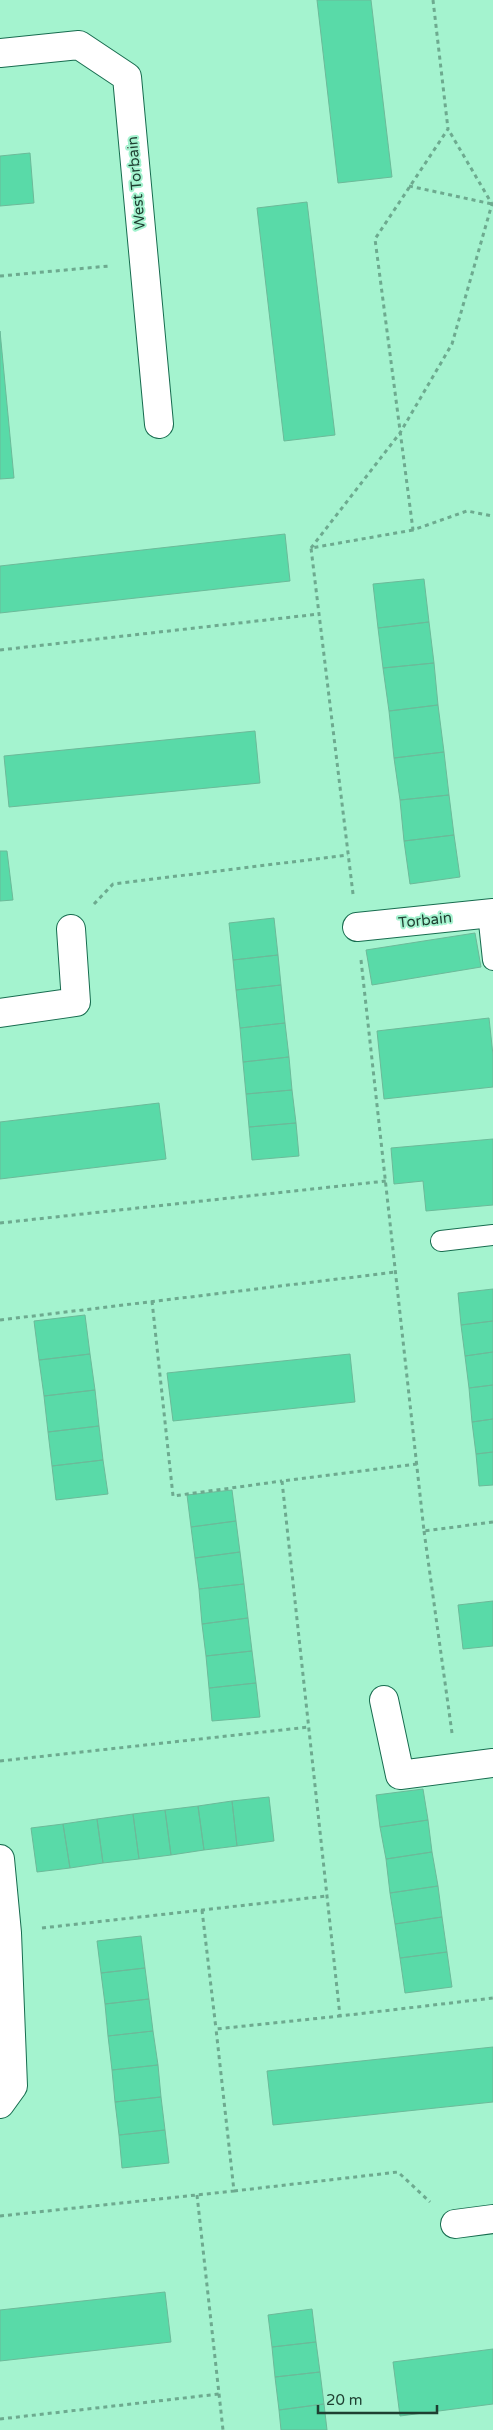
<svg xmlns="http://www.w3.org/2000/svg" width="493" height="2430" font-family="'Varela Round',sans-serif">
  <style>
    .building { fill: #59daa8; stroke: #6cba99 }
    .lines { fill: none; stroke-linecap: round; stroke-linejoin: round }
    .service-casing { stroke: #176c4f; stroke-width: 22 }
    .minor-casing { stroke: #176c4f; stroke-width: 30 }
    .path { stroke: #6daa8f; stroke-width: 3; stroke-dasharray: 4 4; stroke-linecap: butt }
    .service { stroke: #fff; stroke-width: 20 }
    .minor { stroke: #fff; stroke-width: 28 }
    .labels { text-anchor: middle; stroke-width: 4; stroke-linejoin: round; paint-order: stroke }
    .street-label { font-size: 15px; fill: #1e3f31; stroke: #a4f3cf }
  </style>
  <rect width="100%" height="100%" fill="#a4f3cf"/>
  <!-- building -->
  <path class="building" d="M317 0H371L392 177 338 183Z
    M30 153 34 203 0 206V156Z
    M307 202 335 435 284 441 257 208Z
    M0 331 14 478 0 479Z
    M285 534 290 581 0 613V566Z
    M424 579 429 622 378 628 373 584Z
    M429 622 434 663 383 668 378 628Z
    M434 663 438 705 389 711 383 668Z
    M438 705 444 752 394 758 389 711Z
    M255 731 260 783 9 807 4 756Z
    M444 752 449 795 400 800 394 758Z
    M449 795 454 835 404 841 400 800Z
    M454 835 460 877 410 884 404 841Z
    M0 851H7L13 900 0 901Z
    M274 918 278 955 233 960 229 923Z
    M475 933 481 967 372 985 366 950Z
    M278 955 281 985 236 990 233 960Z
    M281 985 285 1023 240 1028 236 990Z
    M489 1018 493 1055V1087L384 1099 377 1031Z
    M285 1023 289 1057 243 1062 240 1028Z
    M289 1057 292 1090 246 1094 243 1062Z
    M292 1090 296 1123 249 1127 246 1094Z
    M159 1103 166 1159 0 1179V1122Z
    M296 1123 299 1156 252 1160 249 1127Z
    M493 1139V1205L426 1211 423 1181 394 1184 391 1148Z
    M493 1289V1321L461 1325 458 1293Z
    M85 1315 90 1354 39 1360 34 1321Z
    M493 1321V1352L465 1356 461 1325Z
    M493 1352V1385L469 1388 465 1356Z
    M90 1354 95 1390 44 1396 39 1360Z
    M350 1354 355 1402 173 1421 167 1373Z
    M493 1385V1419L472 1422 469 1388Z
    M95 1390 99 1426 48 1432 44 1396Z
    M493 1419V1452L476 1454 472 1422Z
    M99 1426 103 1460 52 1466 48 1432Z
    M493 1452V1485L479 1486 476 1454Z
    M103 1460 108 1494 56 1500 52 1466Z
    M232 1490 236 1521 191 1527 187 1495Z
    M236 1521 240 1552 195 1558 191 1527Z
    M240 1552 244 1584 199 1589 195 1558Z
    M244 1584 248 1618 202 1624 199 1589Z
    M493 1601V1646L463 1649 458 1605Z
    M248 1618 252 1651 206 1656 202 1624Z
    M252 1651 256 1683 209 1688 206 1656Z
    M256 1683 260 1717 212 1721 209 1688Z
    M423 1789 428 1820 380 1827 376 1795Z
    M269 1797 274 1841 237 1846 232 1801Z
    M232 1801 237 1846 204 1850 198 1806Z
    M198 1806 204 1850 171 1855 165 1810Z
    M165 1810 171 1855 139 1859 133 1814Z
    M133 1814 139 1859 103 1863 97 1819Z
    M97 1819 103 1863 70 1868 63 1824Z
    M428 1820 432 1852 386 1859 380 1827Z
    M63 1824 70 1868 37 1872 31 1828Z
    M432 1852 438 1886 390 1893 386 1859Z
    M438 1886 442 1917 395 1924 390 1893Z
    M442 1917 447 1952 400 1958 395 1924Z
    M141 1936 145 1968 101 1973 97 1941Z
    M447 1952 452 1987 405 1993 400 1958Z
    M145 1968 149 1999 105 2004 101 1973Z
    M149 1999 153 2031 108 2036 105 2004Z
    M153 2031 158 2065 112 2070 108 2036Z
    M493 2047V2102L273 2125 267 2071Z
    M158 2065 161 2097 115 2102 112 2070Z
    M161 2097 165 2130 119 2135 115 2102Z
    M165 2130 169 2163 122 2168 119 2135Z
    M165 2292 171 2342 0 2361V2310Z
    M312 2309 316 2342 272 2347 268 2315Z
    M316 2342 320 2372 275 2377 272 2347Z
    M493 2349V2404L400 2416 393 2362Z
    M320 2372 324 2404 279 2410 275 2377Z
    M324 2404 327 2430H281L279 2410Z"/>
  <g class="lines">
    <!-- service casing -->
    <g class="service-casing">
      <path id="service" d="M488 913 493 960
        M441 1241 493 1235"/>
    </g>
    <!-- minor casing -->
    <g class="minor-casing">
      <path id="minor" d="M0 53 79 45 127 77 159 424
        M357 927 493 913
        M0 1013 76 1002 71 929
        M384 1700 400 1775 493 1763
        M0 1859 7 1933 13 2086 0 2104
        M455 2224 493 2219"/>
    </g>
    <!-- path -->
    <path class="path" d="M433 0 448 129 375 239 413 530 467 511 493 516
      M409 186 492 204
      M0 276 109 266
      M311 548 400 433 452 344 492 204 448 129
      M0 650 319 614
      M353 894 311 548 413 530
      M94 904 113 884 348 855
      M361 960 424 1531 493 1522
      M0 1223 386 1181
      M152 1301 173 1496 282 1481
      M0 1320 396 1272
      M417 1464 282 1481 340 2016 493 1998
      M424 1531 452 1733
      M0 1761 309 1727
      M202 1910 216 2029
      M42 1928 327 1896
      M234 2191 398 2172 430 2202
      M197 2195 223 2430
      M0 2216 234 2191 216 2029 340 2016
      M0 2419 219 2394"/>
    <!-- service -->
    <use href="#service" class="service"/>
    <!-- minor -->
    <use href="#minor" class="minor"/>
  </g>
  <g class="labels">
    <!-- street labels -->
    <g class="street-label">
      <text transform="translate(136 183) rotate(-95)" y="5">West Torbain</text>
      <text transform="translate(425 920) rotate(-6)" y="5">Torbain</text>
    </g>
  </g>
  <!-- scale -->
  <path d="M318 2405v8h119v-8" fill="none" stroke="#1e3f31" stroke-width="2.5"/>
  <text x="326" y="2405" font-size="15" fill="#1e3f31" stroke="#a4f3cf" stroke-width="4" paint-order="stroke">20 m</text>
</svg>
